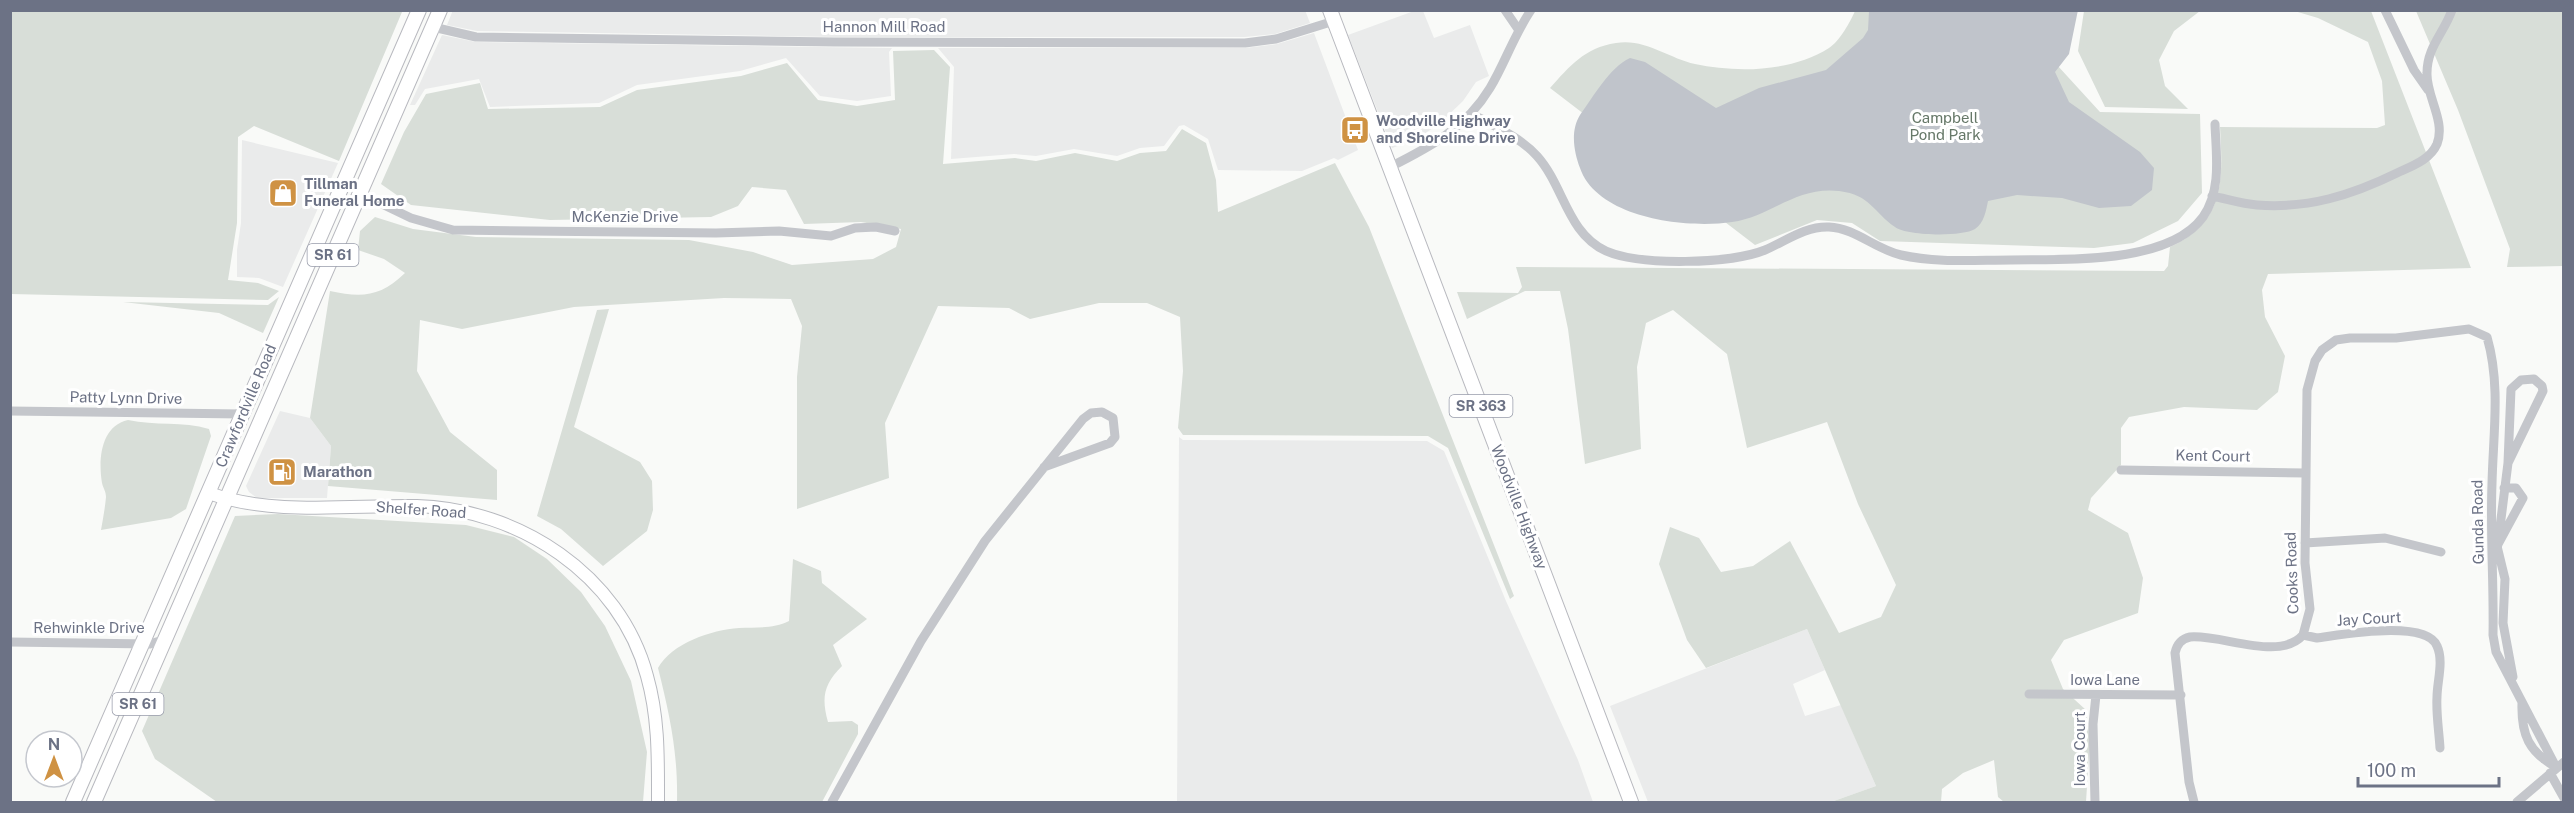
<svg xmlns="http://www.w3.org/2000/svg" width="2574" height="813" font-family="'Public Sans',sans-serif">
  <style>
    .built { fill: #eaebeb }
    .green { fill: #d8ded8 }
    .water { fill: #c0c4cb }
    .lines { fill: none; stroke-linecap: round; stroke-linejoin: round }
    .secondary-casing { stroke: #b7b9bf; stroke-width: 14 }
    .primary-casing { stroke: #b8b9bf; stroke-width: 16 }
    .street { stroke: #c4c6cb; stroke-width: 9 }
    .secondary { stroke: #fff; stroke-width: 12 }
    .primary { stroke: #fff; stroke-width: 14 }
    .labels { text-anchor: middle; stroke-width: 6; stroke-linejoin: round; paint-order: stroke }
    .shield { fill: #fff; stroke: #989caa; stroke-width: 1.5 }
    .shield-label { font-size: 14px; font-weight: bold; fill: #6c7285 }
    .street-label { font-size: 15px; fill: #6c7285; stroke: #fff }
    .park-label { font-size: 15px; fill: #667868; stroke: #fff }
    .poi-label { font-size: 15px; font-weight: bold; fill: #6c7285; stroke: #fff; text-anchor: start }
  </style>
  <rect width="100%" height="100%" fill="#f9faf8"/>
  <!-- built -->
  <path class="built" d="M453 10H1305L1310 23 1275 34 1245 37H835L477 31 447 25Z
    M1414 11H1423L1434 38 1470 25 1489 76 1476 82 1463 101 1439 124 1415 140 1392 148 1348 35Z
    M1314 33 1358 150 1338 160 1334 158 1302 171 1218 170 1208 139 1184 125 1179 126 1164 146 1140 148 1117 156 1074 149 1036 156 1014 154 951 159 954 67 938 48H1245L1277 44Z
    M442 35 476 42 892 48 889 52 891 96 857 101 820 96 786 58 740 71 637 85 599 103 490 107 479 79 425 89 415 105H410Z
    M242 140 338 163 283 287 259 278 237 277V250L241 223Z
    M280 411 310 418 331 446 327 498H257L249 492 246 486Z
    M1179 437 1183 440 1427 441 1444 451 1506 601 1578 760 1593 802H1177Z
    M1807 629 1825 670 1793 684 1805 716 1841 705 1876 786 1831 802H1648L1610 706Z"/>
  <!-- green -->
  <path class="green" d="M397 10 402 12 339 161 254 126 238 137 237 223 228 280 258 283 279 291 268 300 11 294V11Z
    M2291 10 2371 11 2471 268 2268 274 2262 290 2265 317 2285 356 2278 392 2257 410 2184 407 2129 417 2121 428V465L2091 498 2088 510 2128 533 2143 578 2138 613 2064 640 2051 660 2063 689 2086 710 2090 739 2086 802H2004L1998 797 1994 760 1963 773 1942 789 1941 802H1831L1876 786 1807 629 1706 668 1687 640 1659 564 1670 527 1699 538 1721 572 1753 566 1790 541 1839 633 1881 617 1896 585 1858 504 1827 422 1747 448 1727 354 1673 310 1646 323 1637 367 1641 449 1585 464 1568 329 1560 291H1525L1467 319 1457 292 1518 293 1522 287 1516 267 2164 271 2168 266 2170 247C2225 223 2223 180 2220 127L2377 128 2385 125 2382 81 2368 42 2318 18Z
    M1855 11H2045L2036 42 2100 112 2200 114 2202 193 2178 221 2133 243 2094 248 1880 241 1852 223 1817 220 1755 245 1550 88C1570 66 1584 48 1616 43 1645 38 1668 58 1695 64 1737 73 1791 72 1829 48 1840 41 1850 22 1855 11Z
    M2084 11H2200L2174 31 2159 60 2165 86 2188 109 2105 107 2078 51Z
    M2416 11H2563V266L2507 267 2510 249 2458 110Z
    M934 50 950 67 943 164 1015 158 1036 161 1075 153 1117 161 1140 153 1166 151 1182 129 1206 143 1216 180 1218 212 1335 163 1369 227 1514 596 1510 599 1448 448 1428 436 1183 435 1178 428 1183 371 1180 317 1147 303H1099L1030 319 1009 308 938 306 885 423 889 478 797 509V377L802 326 791 299 724 298 574 307 462 329 420 320 417 371 450 432 497 470V500L328 486 331 446 310 418 330 291C362 298 380 297 405 273L384 259 358 250 360 231 375 217 413 229 476 237 689 240 753 252 792 265 873 259 896 247 901 229 861 222 804 224 786 190 752 187 738 206 711 217 550 220 411 205 381 184 404 132 426 94 480 83 488 109 600 107 637 90 741 76 787 63 818 100 857 106 895 100 893 51Z
    M279 297 263 333 219 313 123 302 268 305Z
    M609 309 574 427 640 462 652 481 653 510 647 531 603 566 561 529 537 516 597 310Z
    M128 420C155 426 183 421 209 429L211 436 186 509 171 518 101 530C103 519 105 508 106 497 106 491 103 488 102 483 98 459 101 426 128 420Z
    M278 514 466 525 514 537 547 559 581 592 605 626 631 681 647 752 643 802H217L155 759 142 731 235 516Z
    M793 559 821 571 822 583 867 619 833 645 842 666C824 684 821 697 828 722L852 721 858 725V734L822 802H677C678 753 670 716 658 668 672 643 711 630 739 628 756 627 774 629 789 621Z"/>
  <!-- water -->
  <path class="water" d="M2078 10 2069 54 2055 72 2069 102 2140 152 2154 168 2152 190 2131 206 2099 208 2062 198 2017 195 1988 201C1986 211 1984 223 1975 229 1962 237 1907 236 1895 227 1873 212 1871 195 1839 191 1796 186 1770 217 1732 222 1686 229 1597 218 1580 168 1574 152 1570 131 1580 115 1594 96 1609 68 1630 58L1645 62 1716 108 1759 88 1826 70 1863 38 1868 30 1869 11Z"/>
  <g class="lines">
    <!-- secondary casing -->
    <g class="secondary-casing">
      <path id="secondary" d="M209 493C271 516 351 505 417 506 518 509 620 574 647 676 659 718 658 760 658 802"/>
    </g>
    <!-- primary casing -->
    <g class="primary-casing">
      <path id="primary" d="M1330 10 1631 802
        M73 802 419 10
        M94 802 440 10"/>
    </g>
    <!-- street -->
    <path class="street" d="M1505 10 1518 29
      M2385 10 2414 70 2428 90
      M433 27 476 37 835 42 1245 43 1276 39 1334 21
      M1472 114C1494 126 1520 137 1537 156 1564 186 1567 233 1606 251 1640 266 1731 264 1765 250 1786 241 1805 226 1829 227 1855 228 1875 249 1901 255 1936 263 1974 260 2011 260 2063 259 2168 265 2203 217 2222 190 2216 154 2215 124
      M1390 167C1430 147 1466 128 1490 88 1505 63 1514 35 1531 10
      M359 193 411 218 453 230 716 233 779 231 831 236 855 228 876 227 895 231
      M2212 196C2227 199 2242 204 2257 205 2308 209 2352 195 2397 173 2412 166 2430 160 2437 144 2446 121 2426 96 2427 73 2427 47 2444 33 2452 10
      M10 411 242 414
      M2121 470 2305 473
      M2504 488H2516L2523 498 2497 546 2505 579 2503 623 2513 677
      M2305 543 2385 538 2441 552
      M2497 551 2508 463 2543 391 2542 386 2534 379 2521 380 2511 389 2508 463
      M2303 635 2317 638C2341 635 2426 619 2437 646 2444 661 2437 682 2437 697 2436 714 2439 731 2440 748
      M10 642 150 644 166 639
      M2029 694 2181 695
      M2522 703C2521 735 2529 752 2556 767
      M2550 773 2564 798
      M832 802 921 641 985 541 1083 419 1091 413 1102 412 1113 418 1115 437 1110 443 1044 467
      M2095 802 2093 724 2096 695
      M2194 802 2189 782 2175 653C2177 644 2181 639 2190 637 2222 634 2279 662 2303 635L2310 609 2305 563 2307 390 2315 361 2322 350 2336 340 2350 338H2396L2469 329 2487 337C2501 385 2493 435 2492 484 2490 534 2494 585 2493 635L2496 652 2556 767
      M2517 802 2564 762"/>
    <!-- secondary -->
    <use href="#secondary" class="secondary"/>
    <!-- primary -->
    <use href="#primary" class="primary"/>
  </g>
  <!-- icons -->
  <defs>
    <g id="bus-square" transform="scale(1.5)"><rect x="-9" y="-9" width="18" height="18" rx="4" fill="#cf9243" stroke="#fff"/><path d="M-5-6H5V4H4V6H2V4H-2V6H-4V4H-5ZM-3.5-4V0h7V-4ZM-3.5 1.2v1.5H-2V1.2ZM2 1.2v1.5H3.5V1.2Z" fill="#fff"/></g>
    <g id="shop-square" transform="scale(1.5)"><rect x="-9" y="-9" width="18" height="18" rx="4" fill="#cf9243" stroke="#fff"/><path d="M-5-2.5h2.3a2.7 3.5 0 0 1 5.4 0H5L5.5 6h-11ZM-1.5-2.5h3a1.5 2.3 0 0 0-3 0Z" fill="#fff"/></g>
    <g id="fuel-square" transform="scale(1.5)"><rect x="-9" y="-9" width="18" height="18" rx="4" fill="#cf9243" stroke="#fff"/><path d="M-5.5-6h7V0h2V4h1.3V-2.5L3-4.5l.8-.8L6-3V5H2.5V1h-1V6h-7ZM-4.2-4.7v3.2H.2V-4.7Z" fill="#fff"/></g>
  </defs>
  <g fill-rule="evenodd">
    <use href="#bus-square" x="1355" y="130"/>
    <use href="#shop-square" x="283" y="193"/>
    <use href="#fuel-square" x="282" y="472"/>
  </g>
  <g class="labels">
    <!-- shield labels -->
    <g class="shield">
      <rect x="307.5" y="244" width="51" height="22" rx="4.5"/>
      <rect x="1449.5" y="395" width="63" height="22" rx="4.5"/>
      <rect x="112.5" y="693" width="51" height="22" rx="4.5"/>
    </g>
    <g class="shield-label">
      <text x="333" y="260">SR 61</text>
      <text x="1481" y="411">SR 363</text>
      <text x="138" y="709">SR 61</text>
    </g>
    <!-- street labels -->
    <g class="street-label">
      <text x="884" y="32">Hannon Mill Road</text>
      <text x="625" y="222">McKenzie Drive</text>
      <text transform="translate(126 398) rotate(1)" y="5">Patty Lynn Drive</text>
      <text transform="translate(246 406) rotate(-67)" y="5">Crawfordville Road</text>
      <text transform="translate(2213 456) rotate(1)" y="5">Kent Court</text>
      <text transform="translate(1519 507) rotate(69)" y="5">Woodville Highway</text>
      <text transform="translate(421 510) rotate(4)" y="5">Shelfer Road</text>
      <text transform="translate(2478 522) rotate(-91)" y="5">Gunda Road</text>
      <text transform="translate(2292 573) rotate(-92)" y="5">Cooks Road</text>
      <text transform="translate(2369 619) rotate(-3)" y="5">Jay Court</text>
      <text x="89" y="633">Rehwinkle Drive</text>
      <text x="2105" y="685">Iowa Lane</text>
      <text transform="translate(2080 749) rotate(-90)" y="5">Iowa Court</text>
    </g>
    <!-- park labels -->
    <g class="park-label">
      <text x="1945" y="123">Campbell<tspan x="1945" dy="17">Pond Park</tspan></text>
    </g>
    <!-- poi labels -->
    <g class="poi-label">
      <text x="1376" y="126">Woodville Highway<tspan x="1376" dy="17">and Shoreline Drive</tspan></text>
      <text x="304" y="189">Tillman<tspan x="304" dy="17">Funeral Home</tspan></text>
      <text x="303" y="477">Marathon</text>
    </g>
  </g>
  <!-- border -->
  <rect width="2574" height="813" fill="none" stroke="#6c7285" stroke-width="24"/>
  <!-- north arrow -->
  <g transform="translate(54 759)"><circle r="28" fill="#ffffff" stroke="#c4c7ce" stroke-width="1.5"/>
  <path d="M0-4.5L10 22L0 15L-10 22Z" fill="#cf9243"/>
  <text y="-9" font-size="16" font-weight="bold" text-anchor="middle" fill="#6c7285">N</text>
  </g>
  <!-- scale -->
  <path d="M2358 777v9h141v-9" fill="none" stroke="#6c7285" stroke-width="3"/>
  <text x="2367" y="777" font-size="18" fill="#6c7285" stroke="#ffffff" stroke-width="4.5" paint-order="stroke">100 m</text>
</svg>
